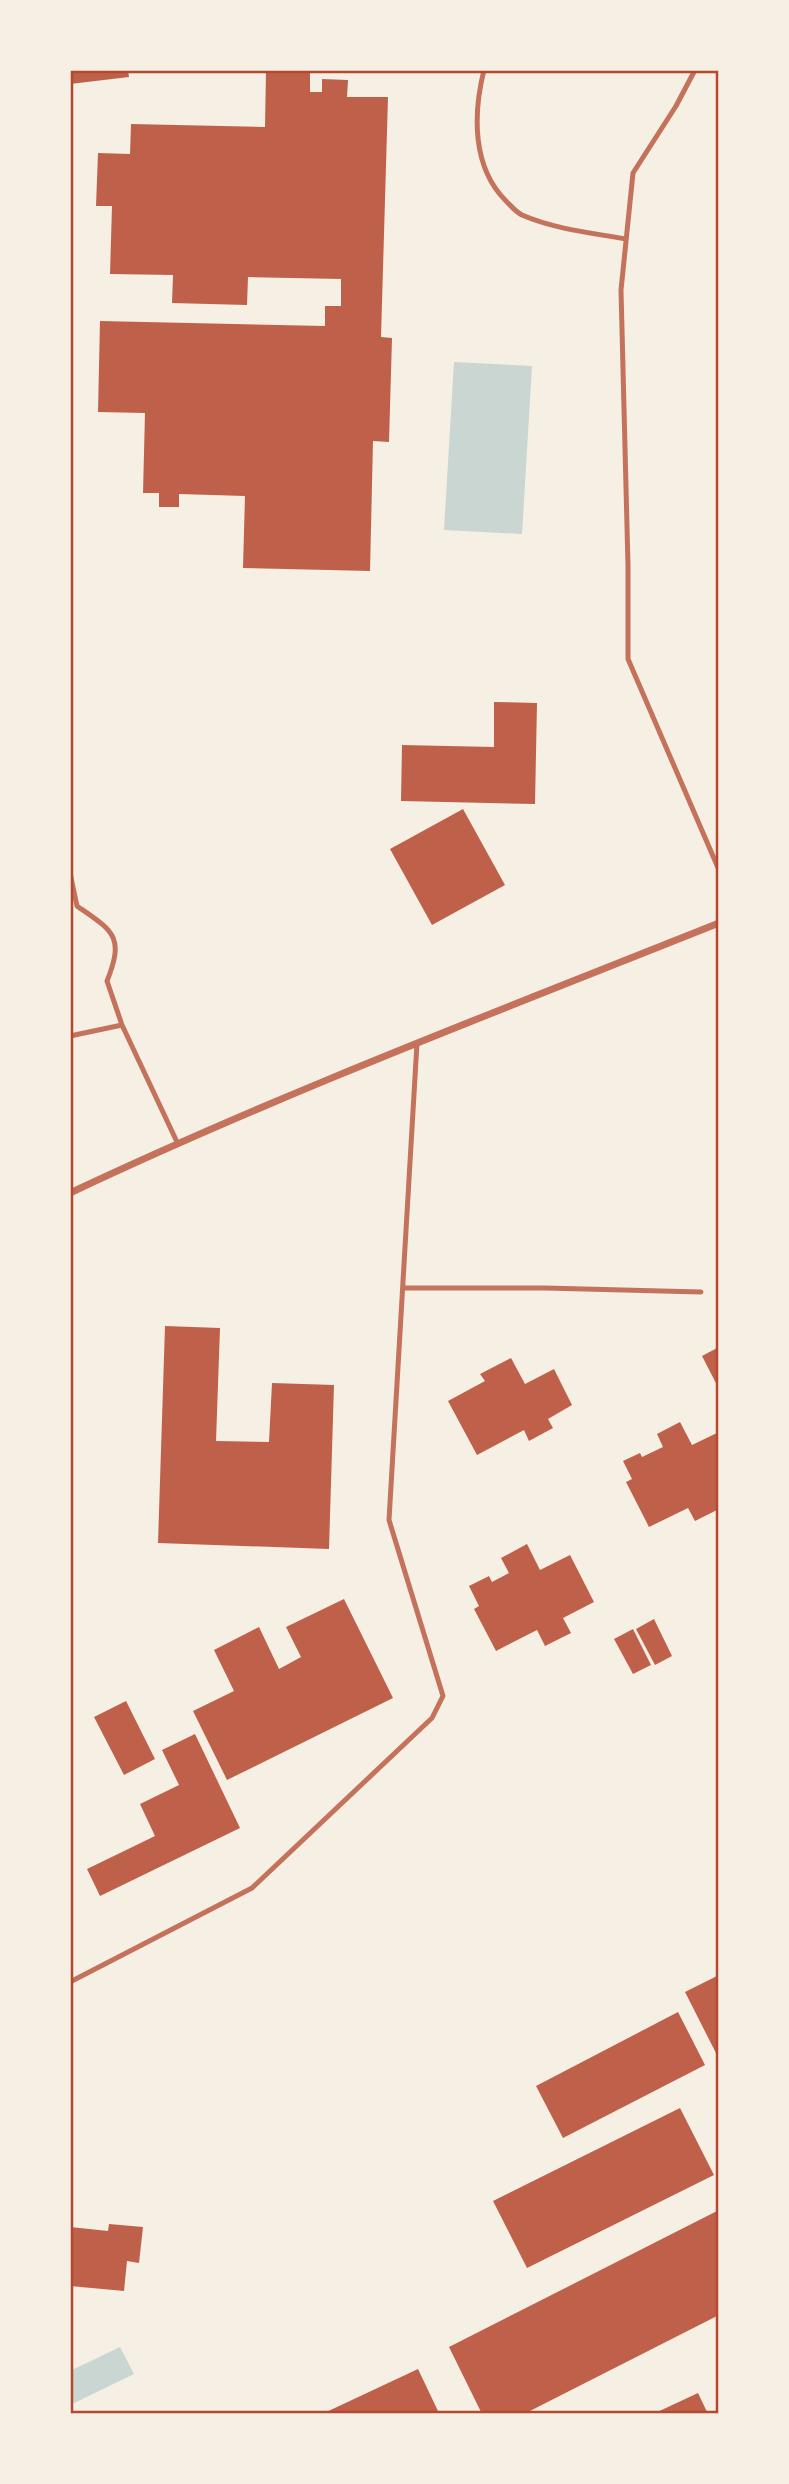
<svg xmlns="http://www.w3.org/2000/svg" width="789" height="2484" font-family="Roboto,sans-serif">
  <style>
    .water { fill: #c9d6d2 }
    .building { fill: #bf614a }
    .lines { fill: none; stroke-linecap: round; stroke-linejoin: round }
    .service { stroke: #c5725c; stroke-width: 5 }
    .minor { stroke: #c5725c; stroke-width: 7 }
    .neatline { fill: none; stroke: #b5482f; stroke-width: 2.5 }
  </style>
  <rect width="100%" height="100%" fill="#f6efe4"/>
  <!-- water -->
  <path class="water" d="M454 362 532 366 522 534 444 530Z
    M120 2347 134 2374 70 2405V2371Z"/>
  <!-- building -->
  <path class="building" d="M70 70H128L129 77 70 84Z
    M266 71 310 72V92H322V79L348 80 347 97H388L381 337 392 338 389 442 373 441 370 571 243 568 245 496 179 494V507H159V493H143L145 413 98 412 100 321 325 326V306H341V279L248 277 247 305 172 303 173 275 110 274 112 206H96L98 153 130 154 131 124 265 127Z
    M494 702 537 703 535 804 401 801 402 745 494 747Z
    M463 809 505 885 432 925 390 849Z
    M165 1326 220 1328 216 1441 269 1442 272 1383 334 1385 329 1549 158 1543Z
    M719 1347V1389L702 1356Z
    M511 1358 525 1384 554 1369 572 1405 548 1419 553 1428 529 1441 524 1430 477 1455 448 1401 485 1381 480 1374Z
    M680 1422 692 1445 719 1432V1509L695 1521 688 1508 649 1527 626 1482 632 1479 623 1461 640 1453 642 1457 663 1447 657 1434Z
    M527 1544 540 1570 570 1555 594 1602 563 1618 571 1633 545 1646 537 1630 496 1651 474 1609 479 1606 469 1586 489 1576 492 1582 509 1573 501 1558Z
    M344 1599 393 1698 227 1780 193 1711 234 1691 214 1650 259 1627 279 1669 301 1657 286 1627Z
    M654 1619 672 1656 655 1665 636 1629Z
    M633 1629 651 1665 633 1674 614 1639Z
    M126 1701 155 1759 124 1775 94 1717Z
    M195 1734 240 1828 100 1896 87 1869 155 1836 140 1804 179 1785 162 1750Z
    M719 1975V2059L685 1992Z
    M678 2012 705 2065 563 2138 536 2086Z
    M680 2108 714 2175 527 2268 493 2201Z
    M719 2210V2315L524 2414H482L449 2347Z
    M109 2224 143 2227 139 2263 127 2261 124 2291 70 2286V2227L108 2231Z
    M418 2369 438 2411 431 2414H322Z
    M698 2393 708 2414H653Z"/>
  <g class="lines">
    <!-- service -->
    <path class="service" d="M484 70C473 114 472 167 506 201 511 206 516 212 522 215 554 229 592 233 626 239
      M695 70 676 106 633 173 621 290 628 566V659L719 870
      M70 873 77 906C113 931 125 936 107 981L122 1025 177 1142
      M70 1036 122 1025
      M404 1288H545L701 1292
      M70 1982 252 1888 432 1718 443 1696 389 1520 417 1043"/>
    <!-- minor -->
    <path class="minor" d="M70 1193C282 1093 501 1010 719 923"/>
  </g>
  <!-- border -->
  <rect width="789" height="2484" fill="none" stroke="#f6efe4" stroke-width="144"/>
  <rect x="72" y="72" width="645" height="2340" class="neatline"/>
</svg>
